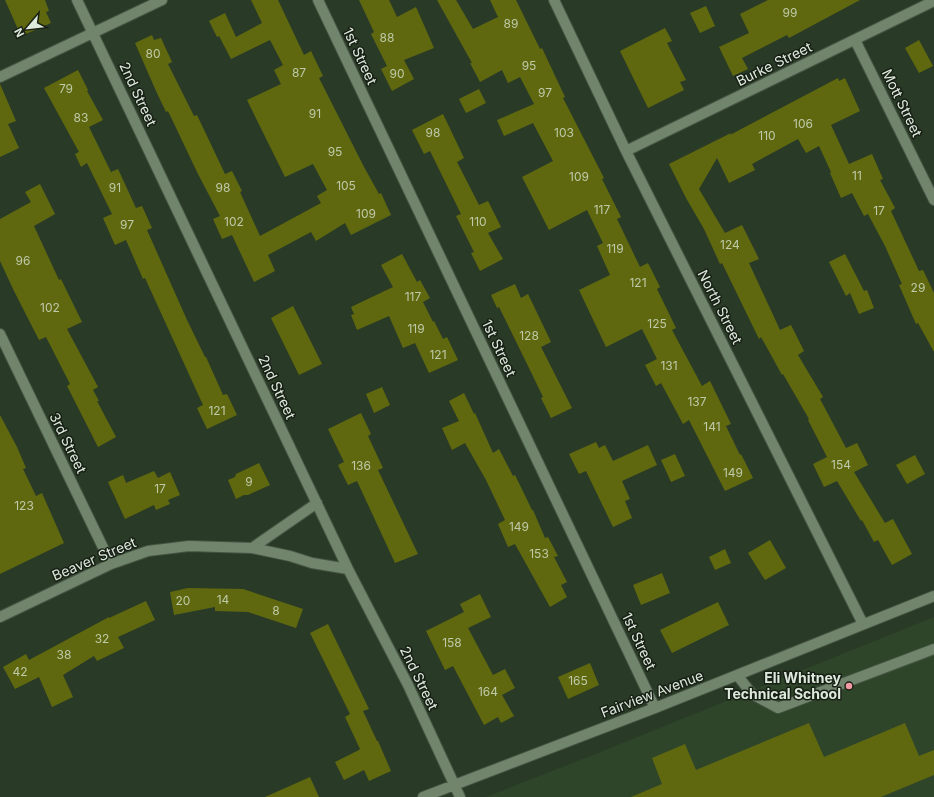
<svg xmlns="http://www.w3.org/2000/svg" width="934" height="797" font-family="Inter,sans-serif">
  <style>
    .built { fill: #2e452a }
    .building { fill: #60680f }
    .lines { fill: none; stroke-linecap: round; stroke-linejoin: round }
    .minor-casing { stroke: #465644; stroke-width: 12 }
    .minor { stroke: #71856d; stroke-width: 10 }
    .poi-dot { fill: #f49aa2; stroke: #182016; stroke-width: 1.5 }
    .labels { text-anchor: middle; stroke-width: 3; stroke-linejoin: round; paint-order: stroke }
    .number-label { font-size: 12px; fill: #becaa9 }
    .street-label { font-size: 14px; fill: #deeadc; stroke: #182016 }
    .poi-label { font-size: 14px; font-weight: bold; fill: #deeadc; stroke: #182016; text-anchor: end }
  </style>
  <rect width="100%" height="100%" fill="#293b26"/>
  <!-- built -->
  <path class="built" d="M934 617V797H486L593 755Z"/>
  <!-- building -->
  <path class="building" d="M5 0H45L49 11 46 12 51 23 21 36Z
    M251 0H278L304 55 311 51 323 76 319 78 364 167 379 194 381 193 391 215 351 235 345 223 316 241 311 232 268 255 275 271 254 282 232 235 222 239 213 219 220 216 198 174 168 111 166 112 156 91 135 43 152 35 154 40 161 38 172 62 168 64 194 116 197 115 225 174 232 171 242 191 240 192 260 236 321 203 317 196 327 190 313 164 285 177 247 100 281 84 274 70 283 65 270 40 231 59 219 36 217 37 209 21 225 13 236 37 262 23Z
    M359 0H389L397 17 416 7 434 48 404 60 414 79 392 91 381 69 387 66 371 34 374 32Z
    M437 0H456L473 29 498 17 490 0H516L540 49 542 48 565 97 563 98 604 178 602 179 621 217 617 219 640 267 648 263 660 287 657 289 676 328 672 330 702 386 710 381 731 424 726 426 740 455 741 454 753 478 725 491 689 420 683 424 661 383 656 386 645 365 657 359 642 329 606 347 579 290 610 275 597 246 603 243 587 210 549 230 522 177 553 161 533 123 504 136 497 120 534 104 520 77 508 83 502 70 480 82 470 63H472Z
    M768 0H860L789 38 787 35 742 58 748 69 733 76 719 47 749 33 740 14Z
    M706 6 715 26 700 33 690 13Z
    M665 28 672 41 667 43 686 80 680 82 684 90 648 108 620 51Z
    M919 40 933 66 919 73 905 48Z
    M78 70 88 90 87 91 103 120 89 127 111 172 118 169 136 208 142 206 152 228 147 230 187 320 205 357H206L223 395 227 394 237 415 207 429 197 408 203 405 145 278 143 279 126 240 115 245 103 218 112 214 87 163 81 167 75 154 79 152 44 88Z
    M838 78 839 81 845 78 860 111 831 125 849 164 872 154 883 179 880 180 895 208 891 211 919 271 923 270 934 293V352L918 323 916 324 899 285 902 284 885 246 868 214 864 216 852 193 841 198 830 173 831 172 819 146 806 153 798 139 752 164 755 170 729 183 717 158 699 189 725 233 742 225 759 259 749 263 780 330 791 325 804 351 798 355 823 397 820 399 846 448 857 443 868 465 854 472 885 523 893 519 912 554 892 565 878 540 874 542 862 520 861 521 837 481 824 487 813 464 827 457 808 420 809 419 783 374 782 375 761 337 759 339 722 263 720 264 704 229 686 198 669 164 731 133 730 135Z
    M0 84 16 121 8 124 19 148 0 157Z
    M479 89 486 103 466 113 459 99Z
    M443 114 464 158 457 162 479 205 488 201 501 227 488 233 503 259 480 271 471 253 474 252 456 216 461 214 430 151 424 154 412 130Z
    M40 184 55 214 34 226 59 280 61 279 82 322 67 329 98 387 93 390 99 401H97L116 437 98 447 67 386 70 384 46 337 39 340 14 291 0 261V219L31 202 25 192Z
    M402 254 417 282 420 280 430 298 423 302 433 322 434 321 443 339 447 337 458 360 429 373 415 343 403 348 389 316 357 330 351 315 354 314 351 307 393 287 381 265Z
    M845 254 864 291 867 290 874 308 859 314 850 293 846 296 829 262Z
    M515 284 521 298 528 294 551 342 541 347 572 408 551 418 541 398 543 397 529 368 499 307 497 308 491 295Z
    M293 306 322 364 299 375 271 318Z
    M382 387 390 405 374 413 366 394Z
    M464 393 474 414 475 413 493 453 499 449 513 476 515 475 532 510H533L545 538 548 537 558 556 554 557 567 582 561 585 567 597 550 607 515 544 508 547 498 524 505 520 486 480 465 443 452 450 442 428 459 421 449 401Z
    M361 413 371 434 368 436 383 468 378 470 418 554 395 563 357 481 348 485 338 465 344 462 328 429Z
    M0 415 17 447 26 468 23 469 36 496 42 493 64 543 0 574Z
    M596 442 599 448 605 445 613 461 648 445 657 465 622 481 630 499 625 501 632 518 613 527 586 471 579 474 569 454Z
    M675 454 685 476 671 482 661 460Z
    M915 455 925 474 907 484 896 465Z
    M259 463 270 485 248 495H244L236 499 228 480 235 477 236 474Z
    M154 471 158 478 170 472 180 495 168 500 170 504 156 510 154 505 125 519 108 482 123 475 126 483Z
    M770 540 786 568 765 580 748 553Z
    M725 549 731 563 715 570 709 557Z
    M662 573 670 593 641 605 633 585Z
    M188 588 243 589 303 609 296 628 248 612 215 611V607L174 615 170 592Z
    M480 594 491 617 468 628 493 675 505 669 515 688 502 695 514 716 501 723 498 717 484 725 453 666 445 670 426 631 464 612 460 604Z
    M146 601 155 620 118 637 124 648 97 661 94 656 63 675 73 697 52 707 39 677 15 689 3 667 26 654 29 660 109 617V618Z
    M718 602 729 625 672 653 660 630Z
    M328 624 369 709 363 711 377 741H378L391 771 369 781 364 770 344 780 335 762 359 750 360 749 345 717 350 714 310 633Z
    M590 663 599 685 568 699 558 677Z
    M809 723 824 757 905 723 919 756 934 750V775L881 797H631L662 784 652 758 685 744 696 770Z
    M310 777 319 797H265Z"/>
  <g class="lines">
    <!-- minor casing -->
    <g class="minor-casing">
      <path id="minor" d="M77 0 348 569 408 685 460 797
        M318 0 655 708
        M554 0 626 151 863 624
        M855 40 934 200
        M0 77 162 0
        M626 151 934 1
        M0 334 111 564
        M252 548 317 503
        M0 617 111 564 148 551 189 546 252 548 290 556 312 563 348 569
        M737 675 752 694 778 708 934 649
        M423 797 655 708 934 596"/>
    </g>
    <!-- minor -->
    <use href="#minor" class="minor"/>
  </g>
  <!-- markers -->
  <circle class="poi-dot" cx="849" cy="686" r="4"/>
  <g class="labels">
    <!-- number labels -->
    <g class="number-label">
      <text x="790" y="17">99</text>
      <text x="511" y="28">89</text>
      <text x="387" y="42">88</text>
      <text x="153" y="58">80</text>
      <text x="529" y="70">95</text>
      <text x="299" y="77">87</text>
      <text x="397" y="78">90</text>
      <text x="66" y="93">79</text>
      <text x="545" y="97">97</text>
      <text x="315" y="118">91</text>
      <text x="81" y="122">83</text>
      <text x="803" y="128">106</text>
      <text x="433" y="137">98</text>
      <text x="564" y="137">103</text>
      <text x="767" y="140">110</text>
      <text x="335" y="156">95</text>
      <text x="857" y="180">11</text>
      <text x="579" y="181">109</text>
      <text x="346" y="190">105</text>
      <text x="115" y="192">91</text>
      <text x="223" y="192">98</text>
      <text x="602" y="214">117</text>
      <text x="879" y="215">17</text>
      <text x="366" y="218">109</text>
      <text x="234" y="226">102</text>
      <text x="478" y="226">110</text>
      <text x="127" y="229">97</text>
      <text x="730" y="249">124</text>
      <text x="615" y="253">119</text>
      <text x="23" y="265">96</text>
      <text x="638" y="287">121</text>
      <text x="918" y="292">29</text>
      <text x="413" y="301">117</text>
      <text x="50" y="312">102</text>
      <text x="657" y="328">125</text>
      <text x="416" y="333">119</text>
      <text x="529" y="340">128</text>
      <text x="438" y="359">121</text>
      <text x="669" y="370">131</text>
      <text x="697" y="406">137</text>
      <text x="217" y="415">121</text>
      <text x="712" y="431">141</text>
      <text x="841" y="469">154</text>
      <text x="361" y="470">136</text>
      <text x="733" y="477">149</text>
      <text x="249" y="486">9</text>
      <text x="160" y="493">17</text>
      <text x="24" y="510">123</text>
      <text x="519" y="531">149</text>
      <text x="539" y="558">153</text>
      <text x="223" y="604">14</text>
      <text x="183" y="605">20</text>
      <text x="276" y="615">8</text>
      <text x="102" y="643">32</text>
      <text x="452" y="647">158</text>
      <text x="64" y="659">38</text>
      <text x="20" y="676">42</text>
      <text x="578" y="685">165</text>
      <text x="488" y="696">164</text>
    </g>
    <!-- street labels -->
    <g class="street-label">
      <text transform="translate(360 56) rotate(65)" y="5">1st Street</text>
      <text transform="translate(774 64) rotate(-26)" y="5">Burke Street</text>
      <text transform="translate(138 94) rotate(65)" y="5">2nd Street</text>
      <text transform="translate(902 103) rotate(64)" y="5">Mott Street</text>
      <text transform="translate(720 307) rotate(63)" y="5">North Street</text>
      <text transform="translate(499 348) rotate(65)" y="5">1st Street</text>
      <text transform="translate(277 387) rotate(65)" y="5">2nd Street</text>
      <text transform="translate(68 443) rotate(64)" y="5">3rd Street</text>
      <text transform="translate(94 559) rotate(-23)" y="5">Beaver Street</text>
      <text transform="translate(639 641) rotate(65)" y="5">1st Street</text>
      <text transform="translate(419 678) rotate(64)" y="5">2nd Street</text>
      <text transform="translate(652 694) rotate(-21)" y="5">Fairview Avenue</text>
    </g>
    <!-- poi labels -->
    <g class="poi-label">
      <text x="841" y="683">Eli Whitney<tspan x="841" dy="16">Technical School</tspan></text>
    </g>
  </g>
  <!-- north arrow -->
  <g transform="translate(28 28) rotate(242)" stroke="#182016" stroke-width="3" paint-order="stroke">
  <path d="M0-3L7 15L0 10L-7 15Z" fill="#deeadc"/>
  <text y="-6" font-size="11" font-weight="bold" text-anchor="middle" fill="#deeadc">N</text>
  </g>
</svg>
